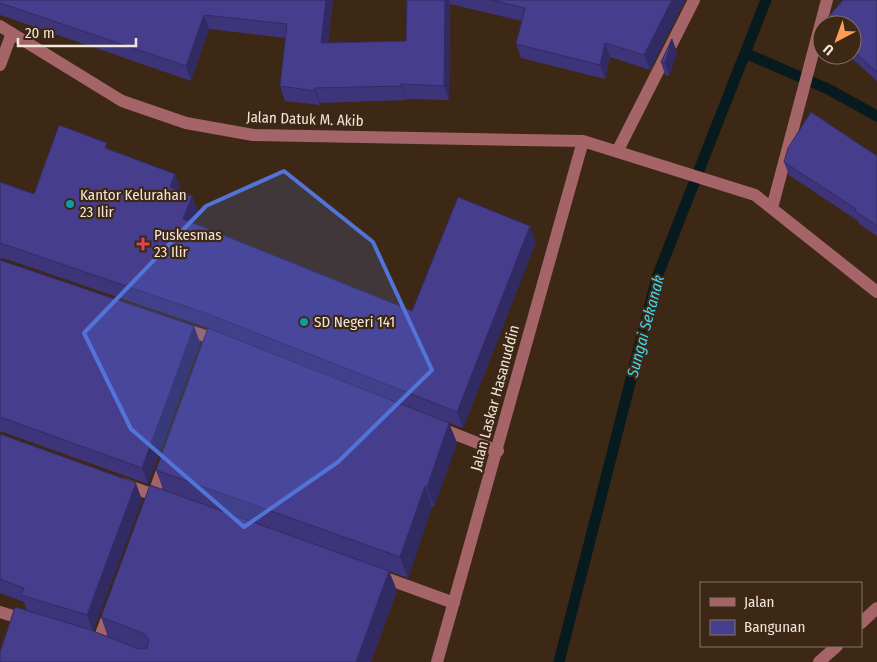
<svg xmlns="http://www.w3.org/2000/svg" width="877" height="662" font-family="'Fira Sans Condensed',sans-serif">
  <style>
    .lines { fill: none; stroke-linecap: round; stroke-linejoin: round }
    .stream { stroke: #071a1d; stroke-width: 11 }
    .minor { stroke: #a56468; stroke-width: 12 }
    .wall { fill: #3d3479 }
    .shaded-wall { fill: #322b63 }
    .building { fill: #473d8d; stroke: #322b63 }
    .marked { fill: #5274d8; fill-opacity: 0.2; stroke: #5274d8; stroke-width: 4; stroke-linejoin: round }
    .culture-dot { fill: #0f9aa8; stroke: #3c2815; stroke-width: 2 }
    .health-dot { fill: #e0444e; stroke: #3c2815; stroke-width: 2 }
    .labels { text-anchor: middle; stroke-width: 4.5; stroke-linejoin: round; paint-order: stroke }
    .street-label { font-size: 15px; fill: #f2e5d9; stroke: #3c2815 }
    .poi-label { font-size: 15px; fill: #f2e5d9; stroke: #3c2815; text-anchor: start }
    .water-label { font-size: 16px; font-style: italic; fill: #3fd6ed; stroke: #3c2815 }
  </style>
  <rect width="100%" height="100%" fill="#3c2815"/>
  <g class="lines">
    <!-- stream -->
    <path class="stream" d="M745 53 828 89 877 116
      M559 662 657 277 766 0"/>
    <!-- minor -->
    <path class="minor" d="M0 26 122 101 186 123 253 135 583 141 755 195 877 292
      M0 65 12 33
      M617 152 694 0
      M772 208 827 0
      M181 328 211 338
      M437 427 498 451
      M123 484 160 497
      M151 502 164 465
      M377 575 454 603
      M0 612 26 620
      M861 623 877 608
      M98 642 110 610
      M437 662 583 141
      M819 662 837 646"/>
  </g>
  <!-- wall -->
  <path class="wall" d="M0 0H333L328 43 406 41 407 0H685L650 70 610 57 605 79 521 58 516 44 522 21 450 4 449 100 406 99V100L320 103V105L285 101 280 86 286 38 209 29 191 81 0 15Z
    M877 0V81L848 55H852V25H823L822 24Z
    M672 39 677 52 669 76 665 75 661 62Z
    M109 149 175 174 181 190V191L192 196 198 212 193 223 412 311 536 242 463 428 449 423 457 443 434 507 432 506 408 578 389 571 397 591 371 662H0L27 611 24 602 0 593V434L142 500 93 631 108 637 101 617 163 489 156 470 208 328 3 258 0 259V182L34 194Z
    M877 156V236L859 224 858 221 789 175 784 162Z
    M0 260 194 326 200 343 148 484 3 432H0Z"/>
  <!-- shaded-wall -->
  <path class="shaded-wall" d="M326 0H333L326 57 321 43Z
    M445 0H449L450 4 449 100 444 86Z
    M672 0H685L650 70 644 55Z
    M204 15 209 29 191 81 186 66Z
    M672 39 677 52 669 76 665 63Z
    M605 43 610 57 605 79 600 65Z
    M401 84 406 99V100L401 86Z
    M315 88 320 103V105L315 91Z
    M175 174 181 190 176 204 170 187Z
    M192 196 198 212 189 235 183 219Z
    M530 226 536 242 463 428 457 412Z
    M194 326 200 343 148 484 142 468Z
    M449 423 457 443 434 507 427 487Z
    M136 483 142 500 93 632 87 615Z
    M425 486 432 506 408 578 400 557Z
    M389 571 397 591 371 662H356Z"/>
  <!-- building -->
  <path class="building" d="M0 0H326L321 43 406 41 407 0H445L444 86 401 84V86L315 88V91L280 86 287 24 204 15 186 66 0 3Z
    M490 0H672L644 55 605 43 600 65 516 44 525 8Z
    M843 0H877V72L852 50V25H824L822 24Z
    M672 39 665 63 661 62Z
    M811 112 877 156V226L855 211 856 209 784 162 788 148Z
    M59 125 107 143 105 148 175 174 170 187 192 196 183 219 412 311 458 197 530 226 457 412 208 314 0 243V182L34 194Z
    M0 260 194 326 142 468 0 417Z
    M208 328 449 423 427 487 425 486 400 557 156 470Z
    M0 434 136 483 87 615 21 595 24 588 0 579Z
    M150 485 389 571 356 662H0V652L15 607 88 629 139 649 147 648 149 640 145 634 101 617Z"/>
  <!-- marked area -->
  <path class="marked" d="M284 171 373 242 432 370 338 462 244 527 131 429 84 333 206 206Z"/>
  <!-- markers -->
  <g class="culture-dot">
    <circle cx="70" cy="204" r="5"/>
    <circle cx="304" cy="322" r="5"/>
  </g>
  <path class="health-dot" d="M140.5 236.5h5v5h5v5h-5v5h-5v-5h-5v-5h5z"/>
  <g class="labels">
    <!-- street labels -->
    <g class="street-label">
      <text transform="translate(305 119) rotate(2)" y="5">Jalan Datuk M. Akib</text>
      <text transform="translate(495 398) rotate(-75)" y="5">Jalan Laskar Hasanuddin</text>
    </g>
    <!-- poi labels -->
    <g class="poi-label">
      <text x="80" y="200">Kantor Kelurahan<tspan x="80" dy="17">23 Ilir</tspan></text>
      <text x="154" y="240">Puskesmas<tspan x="154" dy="17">23 Ilir</tspan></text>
      <text x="314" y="327">SD Negeri 141</text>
    </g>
    <!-- water labels -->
    <g class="water-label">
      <text transform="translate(645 326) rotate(-75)" y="6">Sungai Sekanak</text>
    </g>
  </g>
  <!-- legend -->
  <rect x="700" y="582" width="162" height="65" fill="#3c2815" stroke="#857463"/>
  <rect x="710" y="598" width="25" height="8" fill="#a56468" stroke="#857463"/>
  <text x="744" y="607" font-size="15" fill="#f2e5d9">Jalan</text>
  <rect x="710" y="620" width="25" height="15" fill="#473d8d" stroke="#857463"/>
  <text x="744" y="632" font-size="15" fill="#f2e5d9">Bangunan</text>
  <!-- north arrow -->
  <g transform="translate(837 40) rotate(221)"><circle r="24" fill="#3c2815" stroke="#857463"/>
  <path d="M0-4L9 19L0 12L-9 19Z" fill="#fd9d55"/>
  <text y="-8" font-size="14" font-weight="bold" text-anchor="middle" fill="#f2e5d9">U</text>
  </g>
  <!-- scale -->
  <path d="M18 38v8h118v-8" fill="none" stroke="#f2e5d9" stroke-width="2.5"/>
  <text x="25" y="38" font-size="15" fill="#f2e5d9" stroke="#3c2815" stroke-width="4" paint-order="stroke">20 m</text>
</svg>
